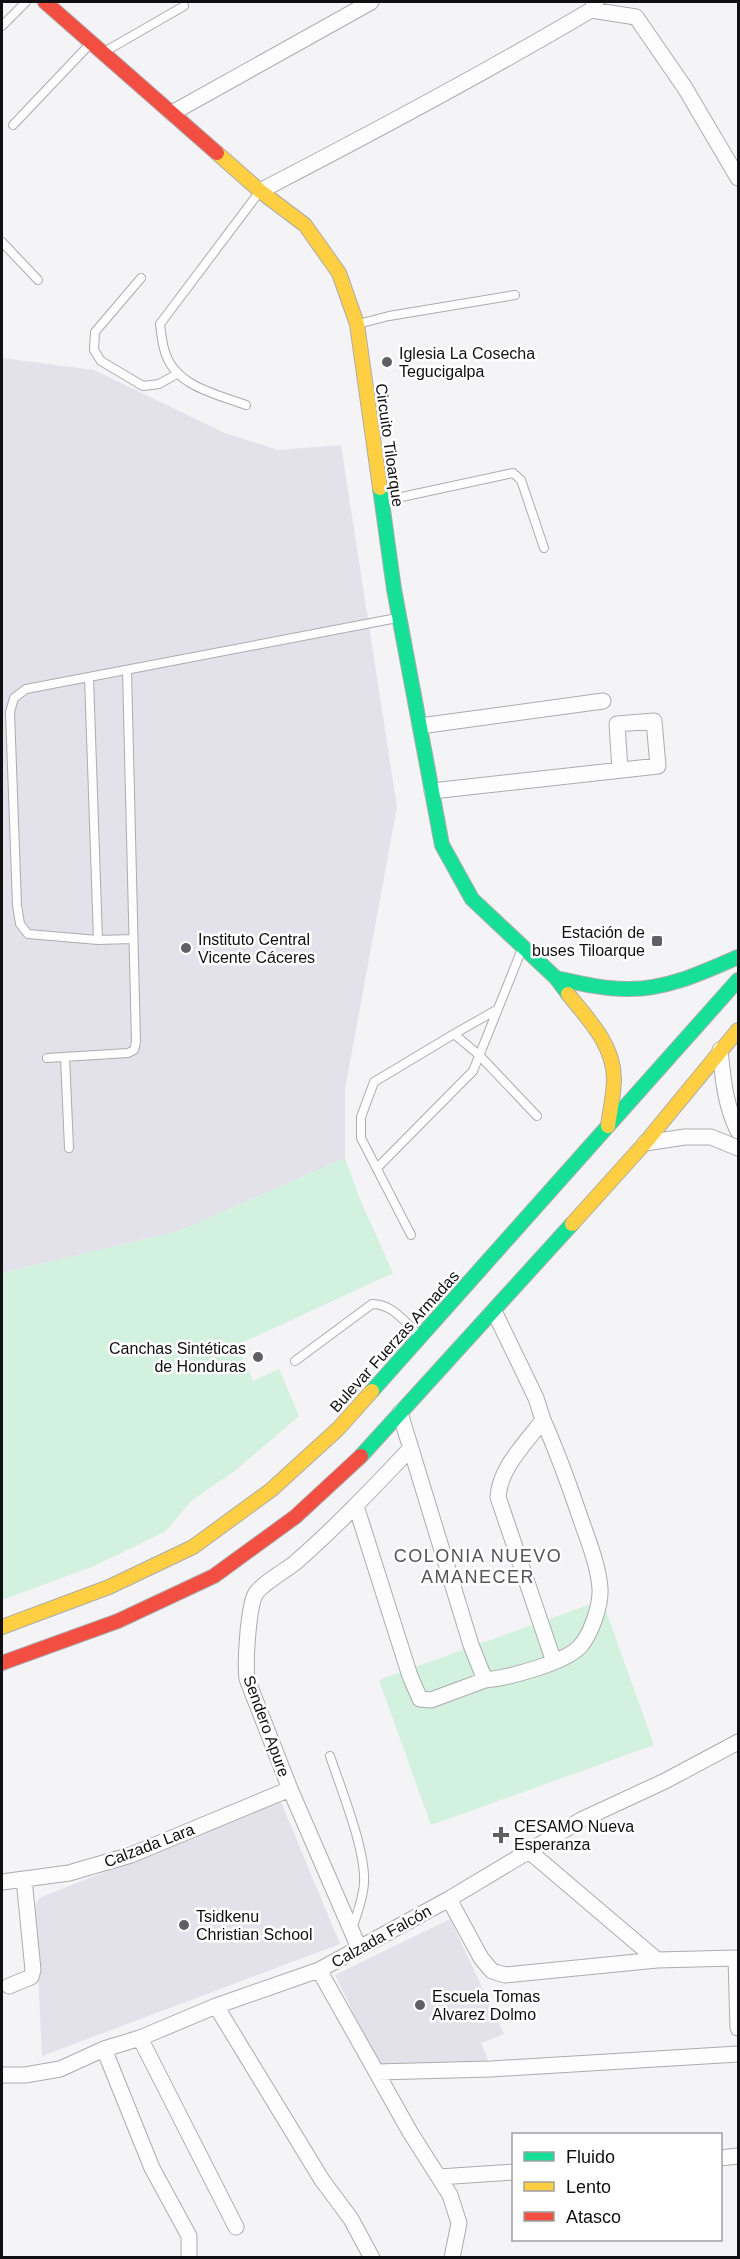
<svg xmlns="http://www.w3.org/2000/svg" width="740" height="2259" font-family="Helvetica,sans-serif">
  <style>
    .built { fill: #e3e2ea }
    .green { fill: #d2f1df }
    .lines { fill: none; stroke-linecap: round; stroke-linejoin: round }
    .lane-casing { stroke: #acacae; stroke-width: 10 }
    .street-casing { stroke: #acacae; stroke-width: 17 }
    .fast-casing { stroke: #acacae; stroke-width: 16 }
    .slow-casing { stroke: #acacae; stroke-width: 16 }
    .jam-casing { stroke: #acacae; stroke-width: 16 }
    .lane { stroke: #fdfdfe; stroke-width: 8 }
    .street { stroke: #fdfdfe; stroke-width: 15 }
    .fast { stroke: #16e098; stroke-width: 14 }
    .slow { stroke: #ffcf43; stroke-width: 14 }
    .jam { stroke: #f24e42; stroke-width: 14 }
    .poi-dot { fill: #605f62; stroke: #fff; stroke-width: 2 }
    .labels { text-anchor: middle; stroke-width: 5; stroke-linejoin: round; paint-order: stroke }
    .poi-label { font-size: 16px; fill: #101012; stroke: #fff; text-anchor: start }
    .street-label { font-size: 16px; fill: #101012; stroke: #fff }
    .neighbourhood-label { font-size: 18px; letter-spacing: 1.5px; fill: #555559; stroke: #fff }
  </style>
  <rect width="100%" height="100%" fill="#f4f3f6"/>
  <!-- built -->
  <path class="built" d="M2 358 94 370 225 433 278 450 341 445 397 807 345 1089V1158L179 1231 2 1273Z
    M281 1802 340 1944 42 2056 35 1906 39 1898Z
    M450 1919 504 2034 481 2043 491 2066 381 2069 335 1975Z"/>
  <!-- green -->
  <path class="green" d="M345 1158 359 1197 393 1273 237 1345 253 1381 279 1369 299 1416 236 1470 192 1500 166 1531 94 1566 2 1600V1273L179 1231Z
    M602 1600 654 1745 431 1825 379 1680Z"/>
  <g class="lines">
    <!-- lane casing -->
    <g class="lane-casing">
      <path id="lane" d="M2 26 26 2
        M104 52 184 6
        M13 125 90 44
        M2 242 38 280
        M141 278 95 332 94 350 101 361 143 386 159 384 177 374
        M358 324 389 316 515 295
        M246 405C216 394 175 386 165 352 162 343 161 333 160 324L260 191
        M383 501 513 473 521 480 544 548
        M89 677 397 618
        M98 940 89 677 26 689 14 698 10 712 17 905 20 924 28 934 98 940 133 939
        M454 1034 498 1009
        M65 1057 69 1148
        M47 1058 128 1053 134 1050 136 1042 127 670
        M377 1168 473 1071 522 949
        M411 1235 361 1138V1117L374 1082 454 1034 479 1055 537 1116
        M295 1361 372 1304C392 1304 403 1320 417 1333
        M330 1756C341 1789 366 1850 364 1883 363 1899 357 1914 352 1929"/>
    </g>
    <!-- street casing -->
    <g class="street-casing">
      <path id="street" d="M591 10 636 17 685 88 738 178
        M172 113 371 2
        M260 191C372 133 483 74 591 10L596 2
        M420 726 603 701
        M432 791 658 766 654 721 617 724 620 770
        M720 1050C723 1078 725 1105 738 1131
        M645 1143 685 1137H711L738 1148
        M494 1311 536 1398 543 1420C526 1443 500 1467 498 1497L554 1662
        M400 1413 471 1645 485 1680C507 1678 570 1662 582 1644 592 1631 601 1605 600 1588 598 1563 587 1538 579 1514 568 1482 557 1451 543 1420
        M356 1506 410 1676 420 1699 431 1700 485 1680
        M530 1852 657 1960
        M2 1882 69 1873 131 1855 290 1789
        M449 1899 481 1958 492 1971 505 1975 657 1960 736 1958 738 2028
        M359 1948 290 1789 247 1679C245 1663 248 1606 256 1593 265 1581 284 1572 296 1562 336 1527 373 1488 410 1449
        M319 1970 410 2132 450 2195 459 2223 452 2258
        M9 1986 31 1977 33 1970 24 1879
        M216 2006 322 2180 351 2219 372 2258
        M140 2038 236 2227
        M104 2049 152 2168 189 2236V2258
        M376 2072 491 2069 738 2054
        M2 2075H25L60 2069 104 2049 140 2038 216 2006 319 1970 449 1899 581 1820 665 1781 738 1742
        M720 2158 738 2156
        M439 2177 514 2172"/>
    </g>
    <!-- fast casing -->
    <g class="fast-casing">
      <path id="fast" d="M380 488 394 589 442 845 472 899 556 978 568 994
        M556 978C579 983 602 989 626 989 665 990 702 973 738 957
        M372 1391 738 980
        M361 1456 572 1224"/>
    </g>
    <!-- slow casing -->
    <g class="slow-casing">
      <path id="slow" d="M217 153 260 191 305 225 339 273 357 324 380 488
        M568 994C588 1019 614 1045 614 1079 614 1094 610 1111 608 1126
        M572 1224 645 1143 738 1030
        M2 1627 109 1587 193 1547 271 1490 338 1429 372 1391"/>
    </g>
    <!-- jam casing -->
    <g class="jam-casing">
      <path id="jam" d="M45 2 217 153
        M2 1663 118 1621 214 1576 295 1517 361 1456"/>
    </g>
    <!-- lane -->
    <use href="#lane" class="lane"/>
    <!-- street -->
    <use href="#street" class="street"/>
    <!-- fast -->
    <use href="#fast" class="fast"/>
    <!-- slow -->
    <use href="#slow" class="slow"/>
    <!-- jam -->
    <use href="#jam" class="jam"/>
  </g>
  <!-- markers -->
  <g class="poi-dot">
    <circle cx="387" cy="362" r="6"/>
    <rect x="651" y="935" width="12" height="12" rx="3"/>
    <circle cx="186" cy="948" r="6"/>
    <circle cx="258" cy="1357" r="6"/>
    <path d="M498 1826h6v6h6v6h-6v6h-6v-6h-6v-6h6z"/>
    <circle cx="184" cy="1925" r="6"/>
    <circle cx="420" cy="2005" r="6"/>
  </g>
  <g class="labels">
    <!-- poi labels -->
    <g class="poi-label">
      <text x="399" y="359">Iglesia La Cosecha<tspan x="399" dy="18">Tegucigalpa</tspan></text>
      <text x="645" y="938" text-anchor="end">Estación de<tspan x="645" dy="18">buses Tiloarque</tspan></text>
      <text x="198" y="945">Instituto Central<tspan x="198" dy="18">Vicente Cáceres</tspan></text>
      <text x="246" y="1354" text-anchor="end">Canchas Sintéticas<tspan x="246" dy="18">de Honduras</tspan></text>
      <text x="514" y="1832">CESAMO Nueva<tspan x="514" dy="18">Esperanza</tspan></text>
      <text x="196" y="1922">Tsidkenu<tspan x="196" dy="18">Christian School</tspan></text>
      <text x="432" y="2002">Escuela Tomas<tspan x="432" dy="18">Alvarez Dolmo</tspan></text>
    </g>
    <!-- street labels -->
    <g class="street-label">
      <text transform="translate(390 445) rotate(82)" y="6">Circuito Tiloarque</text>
      <text transform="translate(394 1341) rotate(-48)" y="6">Bulevar Fuerzas Armadas</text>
      <text transform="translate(267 1726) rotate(70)" y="6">Sendero Apure</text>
      <text transform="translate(149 1845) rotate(-21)" y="6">Calzada Lara</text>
      <text transform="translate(381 1936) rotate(-29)" y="6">Calzada Falcón</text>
    </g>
    <!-- neighbourhood labels -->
    <g class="neighbourhood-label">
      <text x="478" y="1562">COLONIA NUEVO<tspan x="478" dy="21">AMANECER</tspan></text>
    </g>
  </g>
  <!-- border -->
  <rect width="740" height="2259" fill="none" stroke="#101012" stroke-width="6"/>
  <!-- legend -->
  <rect x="512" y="2133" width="210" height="108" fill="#ffffff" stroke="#9f9fa0" stroke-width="1.5"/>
  <rect x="524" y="2152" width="30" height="9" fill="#16e098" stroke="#9f9fa0" stroke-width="1.5"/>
  <text x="566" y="2163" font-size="18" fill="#101012">Fluido</text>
  <rect x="524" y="2182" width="30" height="9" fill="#ffcf43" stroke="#9f9fa0" stroke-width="1.5"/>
  <text x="566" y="2193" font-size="18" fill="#101012">Lento</text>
  <rect x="524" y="2212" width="30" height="9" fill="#f24e42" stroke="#9f9fa0" stroke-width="1.5"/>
  <text x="566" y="2223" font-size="18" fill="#101012">Atasco</text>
</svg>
